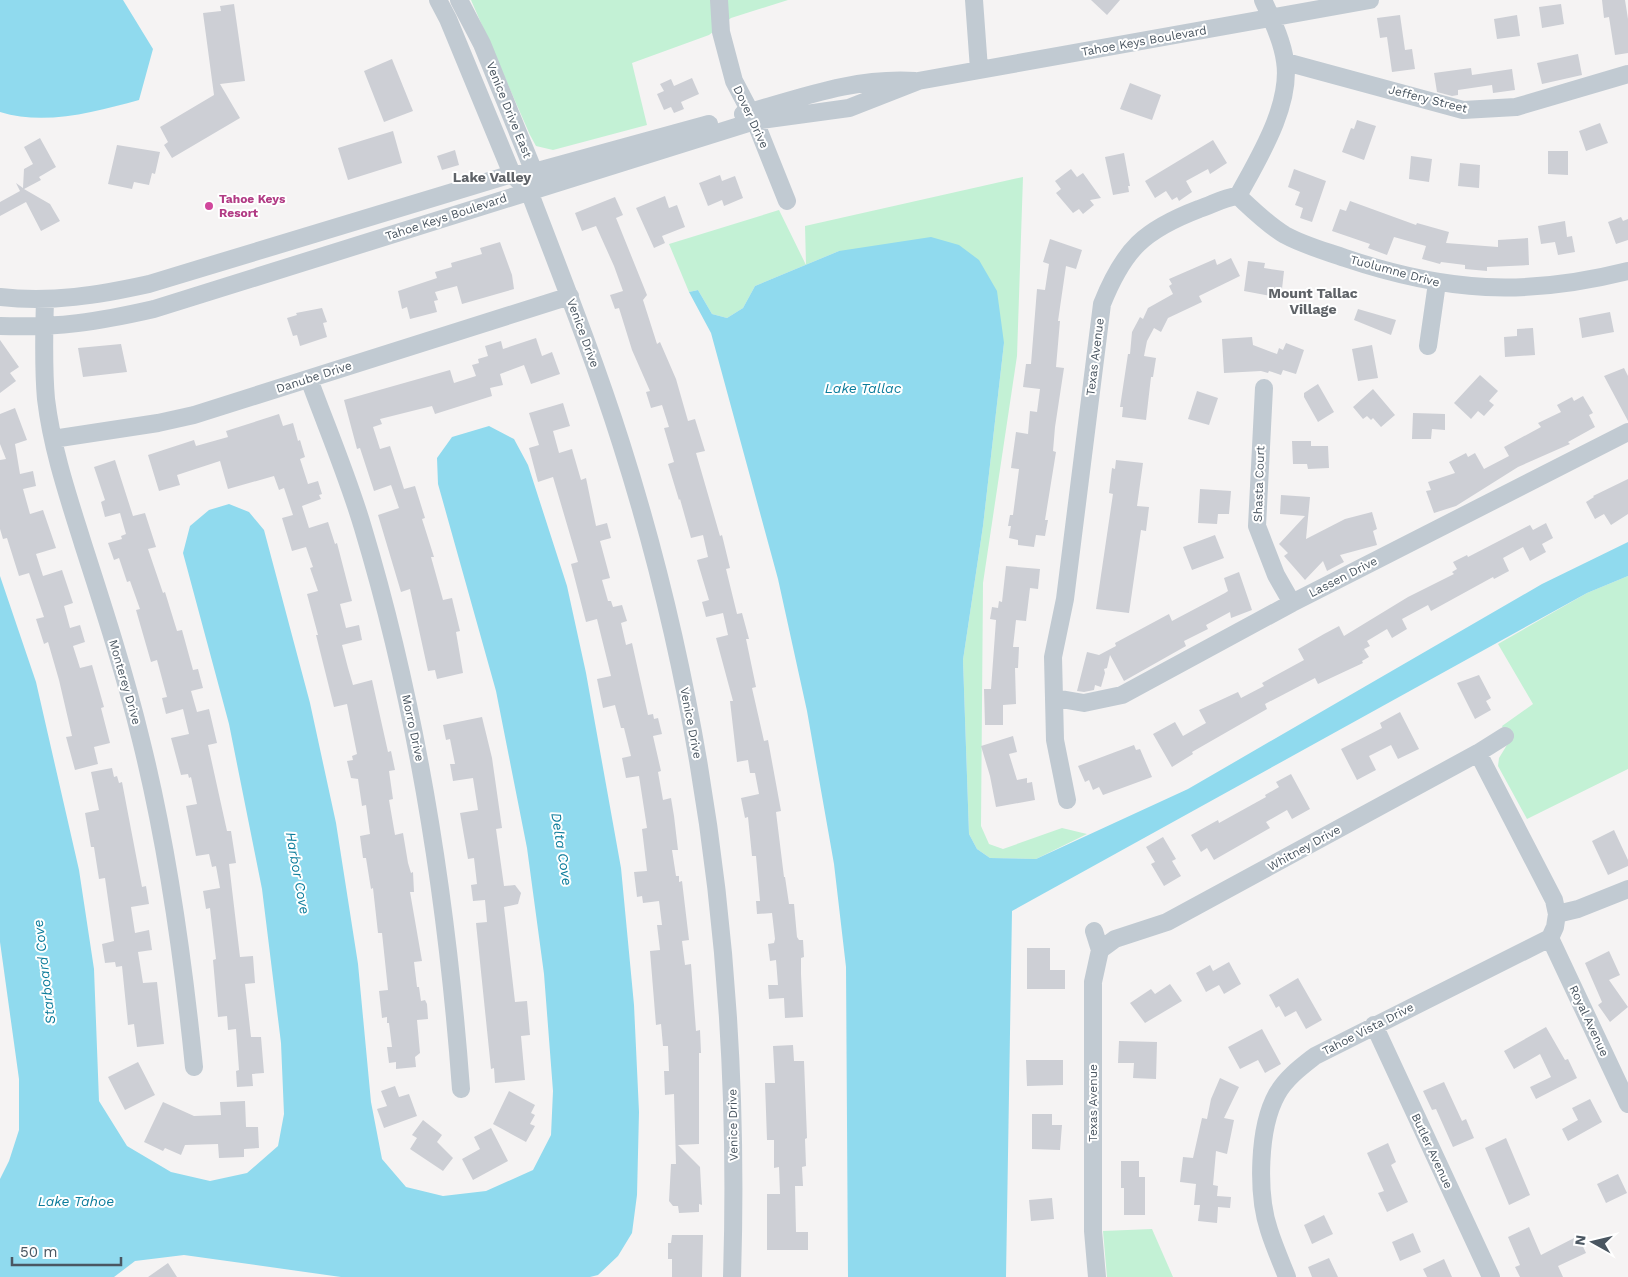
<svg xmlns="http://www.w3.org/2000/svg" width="1628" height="1277" font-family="'Work Sans',sans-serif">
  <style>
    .green { fill: #c3f1d5 }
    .water { fill: #90daee }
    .building { fill: #cdcfd5 }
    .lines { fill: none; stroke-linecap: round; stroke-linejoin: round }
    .minor { stroke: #c1cad2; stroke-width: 18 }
    .hotel-dot { fill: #d1479c; stroke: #fff; stroke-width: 2 }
    .labels { text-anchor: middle; stroke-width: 4; stroke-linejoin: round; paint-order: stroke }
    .street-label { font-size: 12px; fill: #4a5661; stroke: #fff }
    .hotel-label { font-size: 12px; font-weight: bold; fill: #b23c85; stroke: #fff; text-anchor: start }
    .neighbourhood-label { font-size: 14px; font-weight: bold; fill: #5f6368; stroke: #fff }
    .water-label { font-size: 14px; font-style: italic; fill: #0c7c9b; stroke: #fff }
  </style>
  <rect width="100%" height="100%" fill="#f5f3f3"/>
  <!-- green -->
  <path class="green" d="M471 0H788L731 18 709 35 632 63 647 125 553 150 536 146 530 135Z
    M1023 177 1017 356 983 583 981 826 989 844 1003 849 1062 828 1087 834 1036 859 990 858 977 849 969 834 963 660 983 526 1004 343 839 251 755 286 743 308 727 318 712 314 698 290 689 292 669 244 779 210 806 265 805 226Z
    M1628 576V769L1527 819 1498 766 1499 758 1510 740 1502 726 1533 704 1498 644 1587 593Z
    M1152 1229 1173 1277H1107L1103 1231Z"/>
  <!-- water -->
  <path class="water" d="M0 0H123L153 49 139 100C95 112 45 126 0 112Z
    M931 237 959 245 979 260 997 291 1004 343 983 526 963 660 969 834 977 849 990 858 1036 859 1188 789 1542 584 1628 542V576L1587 593 1012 911 1006 1277H848L846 967 834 864 807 711 778 579 711 333 689 292 698 290 712 314 727 318 743 308 755 286 839 251Z
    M489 426 514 439 528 465 567 586 586 673 621 868 634 1005 639 1112 637 1195 632 1233 618 1256 598 1275 590 1277H341L184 1255 135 1261 114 1277H0V1179L9 1161 19 1130V1079L0 942V576L36 682 79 870 94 969 99 1101 127 1146 171 1172 210 1181 247 1173 278 1146 284 1114 281 1043 262 889 229 724 183 553 190 526 209 510 229 504 249 512 264 530 310 703 336 823 358 964 371 1102 382 1159 406 1187 443 1196 486 1191 533 1170 551 1135 553 1091 544 974 527 848 496 691 438 484 437 458 452 437Z"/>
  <!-- building -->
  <path class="building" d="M1091 0H1120L1107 15Z
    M1602 0H1625L1628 19V53L1615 55 1609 17 1604 18Z
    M234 4 245 81 220 84 240 118 172 158 164 145 168 142 160 127 214 95 203 13 221 11 220 6Z
    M1561 4 1564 24 1542 28 1539 7Z
    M1400 15 1405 50 1412 49 1415 69 1392 72 1387 37 1380 38 1377 18Z
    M1517 15 1520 36 1497 39 1494 19Z
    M1578 54 1582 75 1542 84 1537 63Z
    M392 59 413 111 384 122 364 71Z
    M1471 68 1472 75 1512 69 1515 90 1493 93 1492 85 1458 90V95L1452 96 1437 92 1434 73Z
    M692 78 699 94 681 102 684 109 674 113 671 107 664 110 657 94 664 91 660 84 671 79 674 86Z
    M1130 83 1161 95 1152 120 1120 109Z
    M1357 120 1376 126 1364 160 1342 152 1351 128 1354 129Z
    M1600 123 1608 143 1586 151 1579 131Z
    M393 131 402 163 348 180 338 148Z
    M40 138 56 167 39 177 41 180 24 189 50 204 60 221 41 231 26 202 0 216V202L20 191 16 183 23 188 24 169 33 164 24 147Z
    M1213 140 1227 163 1210 174 1208 169 1186 181 1192 192 1179 201 1177 197 1172 200 1166 191 1155 198 1145 181Z
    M117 145 160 152 155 174 152 173 149 185 134 182 132 189 108 184Z
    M455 150 459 165 442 170 437 156Z
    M1548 151H1568V175L1548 174Z
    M1124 153 1130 186H1128L1129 192 1113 195 1105 157Z
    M1411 156 1432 159 1429 182 1409 179Z
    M1460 163 1480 165 1479 188 1458 186Z
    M1071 169 1077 177 1083 173 1101 198 1090 200 1094 205 1083 214 1079 209 1073 213 1056 193 1061 189 1055 181Z
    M1294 169 1326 181 1312 222 1300 218 1303 208 1295 205 1300 192 1288 187Z
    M720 175 722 181 735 176 743 198 724 206 722 200 708 206 699 183Z
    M665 196 669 208 677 205 685 227 662 236 665 243 654 248 636 208Z
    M615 197 623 215 616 218 647 295 643 300 657 344 660 342 676 379 688 421 695 419 705 451 696 453 720 536 722 535 730 568 726 569 737 614 742 613 749 639H746L756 687 752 688 764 741 768 740 781 811 776 812 784 877H785L789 904H794L797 937 799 940H803L804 957 801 958V974L803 1017 785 1018 784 998 769 999 768 985H778L776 960 770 961 768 944 774 943 775 939 772 913 757 914 756 901H760L756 856H752L748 817 745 818 741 798 759 794 755 773H750L748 760 737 762 730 701H733L716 638 728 635 723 613 706 617 702 602 709 600 697 560 708 557 703 535 691 538 680 499 679 500 668 464 674 462 664 428 669 427 662 405 651 408 646 392 650 391 632 350 619 308 615 309 610 295 623 291 614 266 596 226 582 231 575 213Z
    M1350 201 1416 225 1417 223 1449 232 1446 243 1498 247V240L1528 238 1529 265 1487 267V271L1465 269V265L1441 262 1440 264 1422 259 1426 246 1394 237 1387 255 1368 248 1370 244 1332 231 1340 209 1346 211Z
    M1621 217 1623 221 1628 219V240L1616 244 1608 222Z
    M1565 221 1567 237 1572 236 1575 252 1558 255 1555 242 1541 244 1538 226Z
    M1050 239 1082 250 1076 269 1066 266 1058 321H1060L1056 367 1064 368 1055 427 1053 451 1056 452 1045 520H1048L1045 536 1036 535 1034 547 1018 545V540L1009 538 1011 526H1008L1010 515H1013L1019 469 1011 468 1016 432 1028 434 1030 411 1037 412 1040 389 1023 387 1026 364H1031L1037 289 1045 290 1049 264 1043 262Z
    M500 242 512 275 514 289 462 304 457 286 435 292 438 300 434 301 437 312 410 319 407 307 402 309 398 291 437 278 435 272 452 267 451 263 482 254 480 248Z
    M1231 258 1240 276 1199 296 1202 302 1168 318 1161 332 1154 328 1147 341 1144 356 1156 358 1153 377H1151L1146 420 1122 417 1123 407H1120L1128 354H1130L1132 332 1140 317 1143 319 1148 308 1173 294 1169 286 1172 284 1169 279 1215 259 1217 265Z
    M1248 261 1265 263 1264 268 1284 271 1281 298 1244 291Z
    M322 308 327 322 323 323 327 337 300 346 297 335 293 336 287 318 297 315 296 313Z
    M1358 309 1396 320 1391 335 1354 320Z
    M1610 312 1614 332 1582 338 1579 318Z
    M1533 328 1535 355 1505 357 1504 337 1517 336V329Z
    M1252 337 1253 345 1277 354 1279 348 1283 350 1286 343 1304 350 1296 374 1283 370 1281 375 1269 371 1268 373 1261 371 1224 373 1222 339Z
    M536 338 542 356 552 352 560 374 531 384 524 365 500 374 503 385 490 388 492 396 435 414 432 406 380 419 382 424 373 427 380 449 390 446 404 489 415 486 425 518 422 519 434 557H431L443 600 452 598 460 631 456 632 463 673 437 679 435 670 428 671 410 589 401 592 378 515 399 508 391 485 374 491 360 448 357 449 344 400 450 370 454 383 476 376 472 365 479 363 478 359 488 356 485 346 501 341 503 349Z
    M0 340 19 367 10 373 16 381 0 393Z
    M121 344 127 372 83 377 78 348Z
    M1372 345 1378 378 1358 381 1352 349Z
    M1624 368 1628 376V421L1604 376Z
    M1480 375 1498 391 1489 401 1494 405 1484 416 1478 411 1471 419 1454 403Z
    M1318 384 1334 412 1318 422 1304 397V393Z
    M1373 389 1395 415 1381 427 1373 418 1371 420 1367 416 1363 419 1353 407Z
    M1197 391 1218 398 1209 425 1188 419Z
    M1583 396 1593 413 1589 415 1595 427 1568 442 1570 444 1518 467 1456 506 1434 513 1426 491 1431 490 1428 482 1455 473 1449 462 1466 453 1468 457 1475 453 1484 469 1509 456 1504 447 1541 427 1538 423 1561 412 1557 405 1572 397 1574 401Z
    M563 403 570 426 553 431 559 453 572 449 581 480 586 478 596 526 607 523 611 538 600 541 610 578 602 580 608 601H611L613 607 622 605 627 621 621 623 626 645 632 643 648 715 653 714 654 719 658 718 662 734 653 736 661 771 658 772 663 800 671 798 674 816 678 850H672L676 876H679V882L682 881 689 940 682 941 685 965 691 964 696 1031 700 1030 701 1053H699V1144L678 1145 700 1167 702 1205 699 1204V1212L679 1213 678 1206H673L669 1201 671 1164H676L674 1094 665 1095 664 1071H669L668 1046H663L661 1024 656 1025 650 951 660 950 657 925H662L659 901 643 903 642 896 637 897 634 872 647 871 642 829 647 828 639 776 626 778 622 758 631 756 624 728H621L615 705 603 708 597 679 611 676 597 619 586 622 571 564 578 562 553 477 538 482 529 448 539 445 529 413Z
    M15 408 27 440 15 444 20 474 33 471 36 486 23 489 30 514 43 510 56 548 36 554 43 576 62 570 73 603 64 606 70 628 80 625 85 642 73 646 80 668 92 665 104 707 101 708 110 743 94 747 98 764 75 770 66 737 72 736 59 680 48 642 44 644 36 619 44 617 29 573 19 576 7 538 3 539 0 529V460L6 459 0 444V414Z
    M1413 413 1445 414V430L1432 429 1431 439H1412Z
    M279 414 283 426 293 423 298 441 300 440 305 457 300 459 308 484 318 481 322 494 319 495 321 499 302 506 309 528 328 522 335 544 337 543 352 601 340 604 346 628 359 625 362 640 342 645 348 668 353 685 372 680 388 752 391 751 395 770 389 771 393 799 389 800 395 835 403 833 408 863 411 873 413 872 414 892H410L422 961 414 962 417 987H419L421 1001 425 1000 427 1004 428 1019 417 1020 420 1053 415 1057 416 1067 396 1069V1062L389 1063 387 1047H392L389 1023H387V1017L382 1018 379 991 388 990 382 933H378L373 888 371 889 366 858H363L360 836 370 834 366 805 362 806 358 779 351 778 347 761 353 760 352 756 357 754 347 704 334 707 316 635H318L307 594 318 591 310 568 313 567 306 547 292 551 282 518 293 515 284 488 279 490 274 476 228 489 220 461 177 475 180 485 159 491 148 455 194 440 196 446 228 437 226 431Z
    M1292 441H1311V446H1328L1329 468 1308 469 1307 464H1293Z
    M115 460 133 516 145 513 156 547 148 549 163 593 165 592 177 631 182 630 193 670 198 669 203 688 191 691 197 712 209 709 217 743 208 745 227 831H231L236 863 229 864 240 957 253 956 255 983 245 984 251 1037H261L264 1073 252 1074 253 1086 237 1087 236 1071 239 1070 236 1029 228 1030 227 1016 218 1017 213 960 216 959 210 908 206 909 203 891 220 888 216 866 212 867 209 854 196 856 186 806 197 804 191 777 189 778 188 774 181 775 171 738 189 734 183 709 166 714 162 698 167 697 157 660 151 662 136 610 140 609 130 581 127 582 119 558 114 560 108 543 122 539 121 536 126 534 120 513 105 517 101 502 105 500 94 467Z
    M1116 460 1143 463 1137 506 1149 507 1146 531 1141 530 1129 613 1096 609 1113 494 1109 493 1112 468 1115 469Z
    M1628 479V514L1611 525 1604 514 1595 519 1586 502 1594 497 1593 496Z
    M1200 489 1231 491 1229 514H1218L1217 524 1198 523Z
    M1281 495 1310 497 1306 539 1345 519 1372 512 1377 529 1373 531 1377 545 1340 555 1344 562 1327 571 1323 561 1305 580 1284 556 1288 553 1279 544 1305 516 1280 514Z
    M1546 523 1553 538 1542 544 1546 552 1530 561 1523 547 1503 558 1509 571 1494 579 1493 577 1431 611 1428 605 1402 619 1407 629 1392 638 1387 629 1367 641 1370 646 1364 649 1369 657 1362 661 1363 663 1318 684 1315 678 1265 704 1267 709 1192 752 1193 754 1172 767 1153 734 1175 722 1183 736 1206 723 1199 710 1238 692 1241 698 1264 686 1262 683 1304 660 1298 649 1324 634 1339 626 1344 636 1408 597 1454 574 1452 572 1457 569 1453 562 1467 555 1468 557 1530 525 1533 530Z
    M1215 535 1224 558 1192 570 1183 547Z
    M1006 566 1040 569 1038 589 1030 588 1026 621 1016 620 1013 647H1019L1018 668H1015L1016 704 1003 705V725H985L984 689H991L996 620 990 619 992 607 998 608 999 601 1002 602Z
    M1239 572 1252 610 1231 618 1230 612 1206 625 1208 629 1184 641 1186 646 1124 681 1110 655 1107 668 1104 669 1105 673 1101 687 1095 685 1094 690 1084 692 1077 691 1087 652 1099 655 1116 646 1115 643 1169 614 1172 621 1225 593 1228 591 1224 578Z
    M1479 675 1491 698 1486 701 1491 710 1475 719 1457 683Z
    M1400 712 1419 749 1398 759 1391 745 1369 756 1376 770 1357 780 1341 749 1382 728 1380 723Z
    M482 717 492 758 502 828 496 829 504 886 515 885 521 893 518 904 504 907 515 1002 527 1001 530 1035 521 1036 525 1080 495 1083 494 1068 491 1069 476 923 487 922 485 900 473 901 471 885 477 884 474 858 468 859 460 813 478 810 473 778 453 781 450 764H455L450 739 446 740 443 725Z
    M1013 736 1017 752 1009 754 1017 780 1027 778V783L1032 782 1035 800 996 807 990 776 981 746Z
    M1134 745 1136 750 1140 749 1152 777 1103 795 1099 787 1093 790 1089 780 1085 782 1078 766Z
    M112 768 114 777 117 776 119 783 122 782 142 887 146 886 149 904 131 907 135 933 149 930 152 950 138 952 143 983 157 982 164 1044 137 1047 134 1024 128 1025 122 966 116 967 115 962 105 963 102 944 114 941 105 878 99 879 94 847H91L85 813 99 810 91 772Z
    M1291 774 1310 809 1292 819 1287 810 1266 822 1270 828 1214 860 1207 848 1201 852 1191 835 1218 820 1219 823 1266 797 1265 795 1279 787 1276 782Z
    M1614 830 1628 860V866L1608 875 1592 841Z
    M1163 837 1176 859 1172 861 1181 876 1164 886 1151 864 1155 862 1146 847Z
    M1027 948H1050V970H1065V989H1027Z
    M1609 951 1620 975 1609 980 1628 1007 1610 1022 1598 1005 1602 1002 1585 963Z
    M1229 962 1241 984 1224 994 1219 985 1206 992 1196 973 1210 965 1213 971Z
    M1298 978 1322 1020 1306 1029 1296 1011 1285 1017 1279 1006 1276 1008 1269 995Z
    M1170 984 1182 1001 1145 1023 1130 1003 1151 989 1155 994Z
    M1546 1027 1565 1060 1568 1059 1577 1078 1536 1099 1530 1087 1551 1077 1540 1054 1514 1069 1504 1051Z
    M1262 1029 1281 1064 1265 1073 1258 1060 1240 1069 1228 1047Z
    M1119 1041 1157 1042 1156 1079 1133 1078 1134 1063H1118Z
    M793 1045 794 1061H804L807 1138 805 1139 806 1166 802 1167 803 1186H795L796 1232H808V1250H767V1194H780L779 1167 774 1168V1140H767L765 1083H775L773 1046Z
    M1026 1060H1063V1085L1027 1086Z
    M138 1062 155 1095 125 1110 108 1077Z
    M1220 1078 1239 1087 1224 1118 1234 1120 1227 1154 1216 1151 1213 1185 1218 1186 1217 1196 1231 1197 1230 1208 1218 1207 1217 1223 1198 1221 1200 1205H1194L1196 1184 1180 1182 1183 1157 1193 1158 1202 1118 1207 1119 1211 1099Z
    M1444 1082 1462 1121 1466 1119 1474 1138 1453 1147 1436 1109 1432 1110 1423 1091Z
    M395 1086 399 1097 409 1094 417 1116 384 1128 377 1109 387 1106 381 1091Z
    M509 1091 535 1105 531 1113 535 1115 530 1124 535 1126 526 1142 493 1124Z
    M1590 1099 1602 1122 1568 1141 1562 1129 1578 1120 1572 1108Z
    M245 1101 246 1127H258L259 1148 244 1149V1157L219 1158 218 1144 185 1145 181 1155 165 1148 163 1151 144 1142 163 1102 194 1116 221 1115 220 1102Z
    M1032 1114H1052V1125H1062L1060 1150 1032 1149Z
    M423 1120 442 1135 437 1142 453 1158 443 1171 410 1149 417 1138 412 1135Z
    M491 1128 508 1161 473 1180 462 1159 480 1149 474 1137Z
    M1506 1138 1530 1195 1509 1205 1485 1148Z
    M1388 1143 1396 1162 1391 1165 1408 1202 1387 1212 1378 1193 1384 1191 1367 1153Z
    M1121 1161H1139V1177H1145V1215H1124V1188H1121Z
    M1618 1174 1627 1193 1606 1203 1597 1184Z
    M1052 1198 1054 1219 1031 1221 1029 1200Z
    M1324 1215 1333 1234 1312 1244 1304 1225Z
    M1529 1227 1541 1255 1578 1236 1586 1253 1558 1266 1563 1277H1520L1515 1267 1520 1265 1508 1237Z
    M1413 1233 1421 1252 1400 1261 1392 1242Z
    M672 1235H703L702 1277H672V1259H668V1243H671Z
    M1329 1258 1338 1277H1312L1308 1267Z
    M1444 1259 1452 1277H1427L1423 1269Z
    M168 1263 177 1277H148Z"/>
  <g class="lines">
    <!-- minor -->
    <path class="minor" d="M438 0 448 19 512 174 529 191C561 275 594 358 621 443 707 713 741 995 732 1277
      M459 0 482 44 534 172 533 182
      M719 0 721 32 734 81 755 121 787 201
      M974 0 979 69
      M1286 62 1463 110 1516 107 1628 74
      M743 114C800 98 855 77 915 81
      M1238 196C1253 210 1268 225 1285 235 1303 245 1325 251 1345 258 1446 292 1525 297 1628 271
      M0 297C51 303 99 295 149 284L512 174 534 172 709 124
      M45 300C44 333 43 366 46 399 52 449 68 496 83 544 104 609 125 674 141 740 168 848 183 957 194 1067
      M0 326C58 328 97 322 154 309L755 121 849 108 918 81 1370 0
      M1428 346 1437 283
      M309 379C327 428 348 477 363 528 418 711 447 899 461 1089
      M1264 388 1257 526 1276 575 1292 603
      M53 439 158 423 194 415 570 296
      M1055 698 1084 703 1122 695 1292 603 1628 432
      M1478 753 1554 900 1557 914
      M1067 800 1055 740 1053 657 1065 599 1102 304C1124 249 1144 230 1199 209 1214 204 1222 198 1238 196 1258 159 1292 105 1285 61 1282 40 1272 20 1263 0
      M1094 931 1100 950 1093 982V1231L1097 1277
      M1550 938 1628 1104
      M1100 950 1115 939 1167 922 1478 753 1505 736
      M1374 1025 1491 1277
      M1287 1277C1281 1262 1274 1246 1269 1230 1257 1194 1258 1128 1277 1094 1286 1078 1301 1067 1315 1056L1550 938 1555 927 1557 914 1578 909 1628 889"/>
  </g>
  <!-- markers -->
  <circle class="hotel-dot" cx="209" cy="206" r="5"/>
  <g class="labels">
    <!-- street labels -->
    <g class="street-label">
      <text transform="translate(1144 41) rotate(-10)" y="4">Tahoe Keys Boulevard</text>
      <text transform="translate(1428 99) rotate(14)" y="4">Jeffery Street</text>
      <text transform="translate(509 110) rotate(68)" y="4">Venice Drive East</text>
      <text transform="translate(751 117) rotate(65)" y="4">Dover Drive</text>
      <text transform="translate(446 217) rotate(-18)" y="4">Tahoe Keys Boulevard</text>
      <text transform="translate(1395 271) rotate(15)" y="4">Tuolumne Drive</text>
      <text transform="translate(583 333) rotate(70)" y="4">Venice Drive</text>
      <text transform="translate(1095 357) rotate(-83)" y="4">Texas Avenue</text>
      <text transform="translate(314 377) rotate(-18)" y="4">Danube Drive</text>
      <text transform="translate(1259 484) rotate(-88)" y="4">Shasta Court</text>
      <text transform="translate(1343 577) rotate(-27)" y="4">Lassen Drive</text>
      <text transform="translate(125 682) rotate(74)" y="4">Monterey Drive</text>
      <text transform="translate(691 723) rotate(79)" y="4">Venice Drive</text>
      <text transform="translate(413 728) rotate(78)" y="4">Morro Drive</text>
      <text transform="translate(1304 848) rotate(-29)" y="4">Whitney Drive</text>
      <text transform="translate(1589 1021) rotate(65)" y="4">Royal Avenue</text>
      <text transform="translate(1368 1029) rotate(-27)" y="4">Tahoe Vista Drive</text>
      <text transform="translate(1093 1103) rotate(-90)" y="4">Texas Avenue</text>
      <text transform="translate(733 1125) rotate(-91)" y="4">Venice Drive</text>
      <text transform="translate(1432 1151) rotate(65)" y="4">Butler Avenue</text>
    </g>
    <!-- hotel labels -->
    <g class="hotel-label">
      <text x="219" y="203">Tahoe Keys<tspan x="219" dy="14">Resort</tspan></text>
    </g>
    <!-- neighbourhood labels -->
    <g class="neighbourhood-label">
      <text x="492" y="182">Lake Valley</text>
      <text x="1313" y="298">Mount Tallac<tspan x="1313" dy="16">Village</tspan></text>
    </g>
    <!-- water labels -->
    <g class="water-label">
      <text x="863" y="393">Lake Tallac</text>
      <text transform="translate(562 849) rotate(81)" y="5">Delta Cove</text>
      <text transform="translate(298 873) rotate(80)" y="5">Harbor Cove</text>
      <text transform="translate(44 972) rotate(-97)" y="5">Starboard Cove</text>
      <text x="76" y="1206">Lake Tahoe</text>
    </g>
  </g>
  <!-- north arrow -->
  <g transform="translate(1593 1242) rotate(278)" stroke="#ffffff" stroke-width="4" paint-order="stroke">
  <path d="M0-4L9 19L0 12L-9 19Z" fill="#4a5661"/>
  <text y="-8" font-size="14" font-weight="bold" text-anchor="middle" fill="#4a5661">N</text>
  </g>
  <!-- scale -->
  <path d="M12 1257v8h109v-8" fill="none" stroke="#4a5661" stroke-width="2.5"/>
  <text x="20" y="1257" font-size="15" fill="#4a5661" stroke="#ffffff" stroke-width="4" paint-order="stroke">50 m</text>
</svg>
